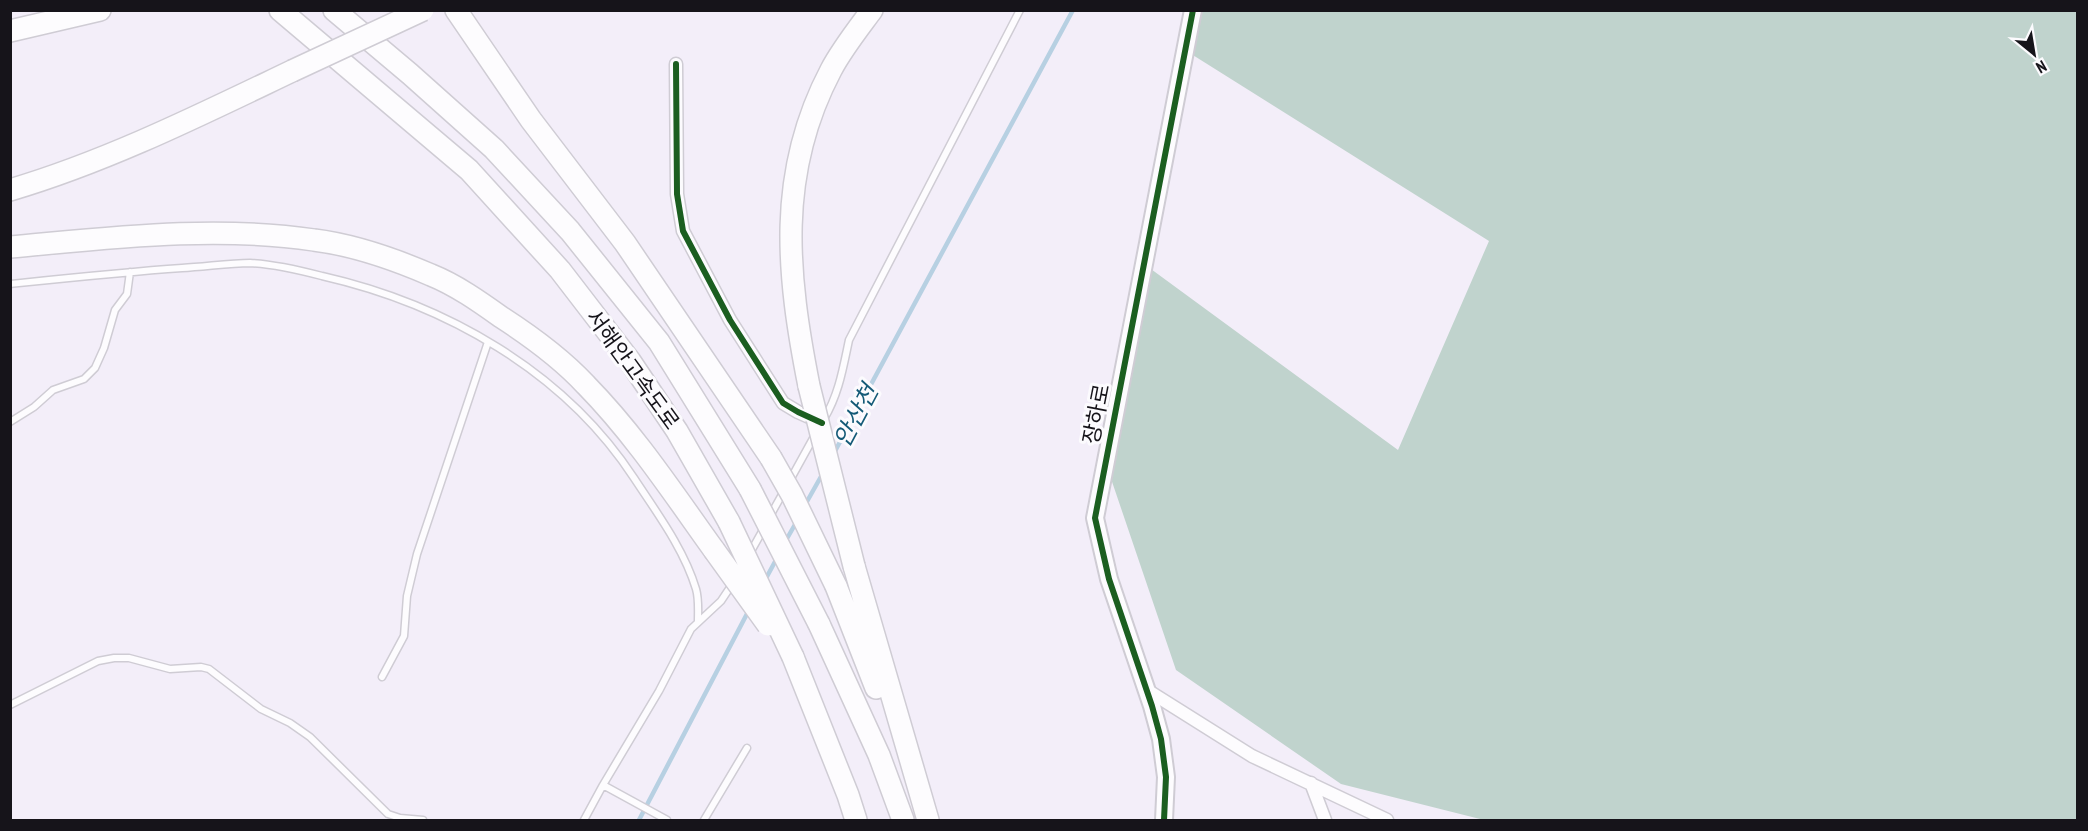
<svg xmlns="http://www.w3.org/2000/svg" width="2088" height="831" font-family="'PT Sans Narrow','Noto Sans KR',sans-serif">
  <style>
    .forest { fill: #c0d3cd }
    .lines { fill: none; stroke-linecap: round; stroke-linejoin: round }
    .stream { stroke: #b7d0e2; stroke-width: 4.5 }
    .lane-casing { stroke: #cfccd4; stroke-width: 9 }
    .street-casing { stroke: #cfccd4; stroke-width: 15 }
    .secondary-casing { stroke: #cfccd4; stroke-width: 20 }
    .highway-casing { stroke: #cfccd4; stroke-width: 24 }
    .lane { stroke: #fdfcfe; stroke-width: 6 }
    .street { stroke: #fdfcfe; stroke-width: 12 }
    .secondary { stroke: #fdfcfe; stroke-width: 16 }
    .highway { stroke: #fdfcfe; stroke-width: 21 }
    .highway-bridge-casing { stroke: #cfccd4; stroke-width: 24; stroke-linecap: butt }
    .highway-bridge { stroke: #fdfcfe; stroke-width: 21 }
    .cycleway-casing { stroke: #fcfbfe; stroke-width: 10 }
    .cycleway { stroke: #1b5e20; stroke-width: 6 }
    .labels { text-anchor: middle; stroke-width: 6; stroke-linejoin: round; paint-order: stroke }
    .street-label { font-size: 22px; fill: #16141a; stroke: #fcfbfe }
    .water-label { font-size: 24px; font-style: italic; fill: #145a77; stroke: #fcfbfe }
  </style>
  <rect width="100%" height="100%" fill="#f3eef9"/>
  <!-- forest -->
  <path class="forest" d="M1199 11H2077V820H1484L1341 784 1176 670 1106 464 1140 261 1398 450 1489 241 1188 52Z"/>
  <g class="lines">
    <!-- stream -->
    <path class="stream" d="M834 453 1073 10
      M805 505 823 473
      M785 542 797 521
      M764 582 777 558
      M639 820 749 610"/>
    <!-- lane casing -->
    <g class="lane-casing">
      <path id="lane" d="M10 284C68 278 125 272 182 268 205 267 228 263 250 263 274 264 299 270 322 276 445 304 564 371 634 478 657 513 684 549 696 589 699 599 698 611 698 621
        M824 419C839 394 843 368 849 340L1020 10
        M10 422 34 407 53 390 84 379 95 368 104 348 115 310 127 294 130 272
        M789 482 816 433
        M770 516 784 491
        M750 553 764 528
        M382 677 404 636 407 596 417 554 488 342
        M10 705 98 661 114 658H129L170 669 201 667 209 669 261 709 290 723 310 737 388 814 400 818 423 820
        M603 785 659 691 691 629 721 601 733 583
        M584 820 603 785 667 820
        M704 820 747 748"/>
    </g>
    <!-- street casing -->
    <g class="street-casing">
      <path id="street" d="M676 64 677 194 683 231 730 320 783 403 798 412 818 421
        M1147 690 1252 756 1387 820
        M1311 783 1325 820"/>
    </g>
    <!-- secondary casing -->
    <g class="secondary-casing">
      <path id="secondary" d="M1164 820 1166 777 1161 739 1152 706 1109 579 1095 518 1193 10"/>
    </g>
    <!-- highway casing -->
    <g class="highway-casing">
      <path id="highway" d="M280 10 469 170 560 270 630 361 677 431 729 522
        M334 10 410 74 494 149 570 231 659 342 750 489
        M456 10 531 120 625 243 771 458
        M10 31 100 10
        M10 190C108 161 200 115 292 71
        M10 247C110 238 214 225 314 240 354 245 394 259 431 275 456 285 480 302 501 317 532 337 561 358 586 385 635 435 673 493 714 550
        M809 386C787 275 776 174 831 70 842 49 858 29 872 10
        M854 566 928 820
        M836 586 876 688
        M819 624 879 755 903 820
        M793 657 848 795 856 820"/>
    </g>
    <!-- lane -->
    <use href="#lane" class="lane"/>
    <!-- street -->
    <use href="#street" class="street"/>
    <!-- secondary -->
    <use href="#secondary" class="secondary"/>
    <!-- highway -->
    <use href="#highway" class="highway"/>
    <!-- highway-bridge casing -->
    <g class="highway-bridge-casing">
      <path id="highway-bridge" d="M292 71 423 10
        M809 386 854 566
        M771 458 792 495 836 586
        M750 489 819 624
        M729 522 793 657
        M714 550 768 625"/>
    </g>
    <!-- highway-bridge -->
    <use href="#highway-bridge" class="highway-bridge"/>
    <!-- cycleway casing -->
    <g class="cycleway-casing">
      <path id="cycleway" d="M676 64 677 194 683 231 730 320 783 403 798 412 822 423
        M1164 820 1166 777 1161 739 1152 706 1109 579 1095 518 1193 10"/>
    </g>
    <!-- cycleway -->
    <use href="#cycleway" class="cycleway"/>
  </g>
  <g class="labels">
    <!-- street labels -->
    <g class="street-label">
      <text transform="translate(633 369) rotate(54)" y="8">서해안고속도로</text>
      <text transform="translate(1096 414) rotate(-79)" y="8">장하로</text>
    </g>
    <!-- water labels -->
    <g class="water-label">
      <text transform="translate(856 416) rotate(-62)" y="8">안산천</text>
    </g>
  </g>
  <!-- border -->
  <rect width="2088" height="831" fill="none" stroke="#16141a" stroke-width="24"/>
  <!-- north arrow -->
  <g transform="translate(2034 54) rotate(150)" stroke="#fcfbfe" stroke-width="4.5" paint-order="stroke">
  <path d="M0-4.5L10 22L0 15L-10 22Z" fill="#16141a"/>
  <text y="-9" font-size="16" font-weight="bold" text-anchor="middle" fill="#16141a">N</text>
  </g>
</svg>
